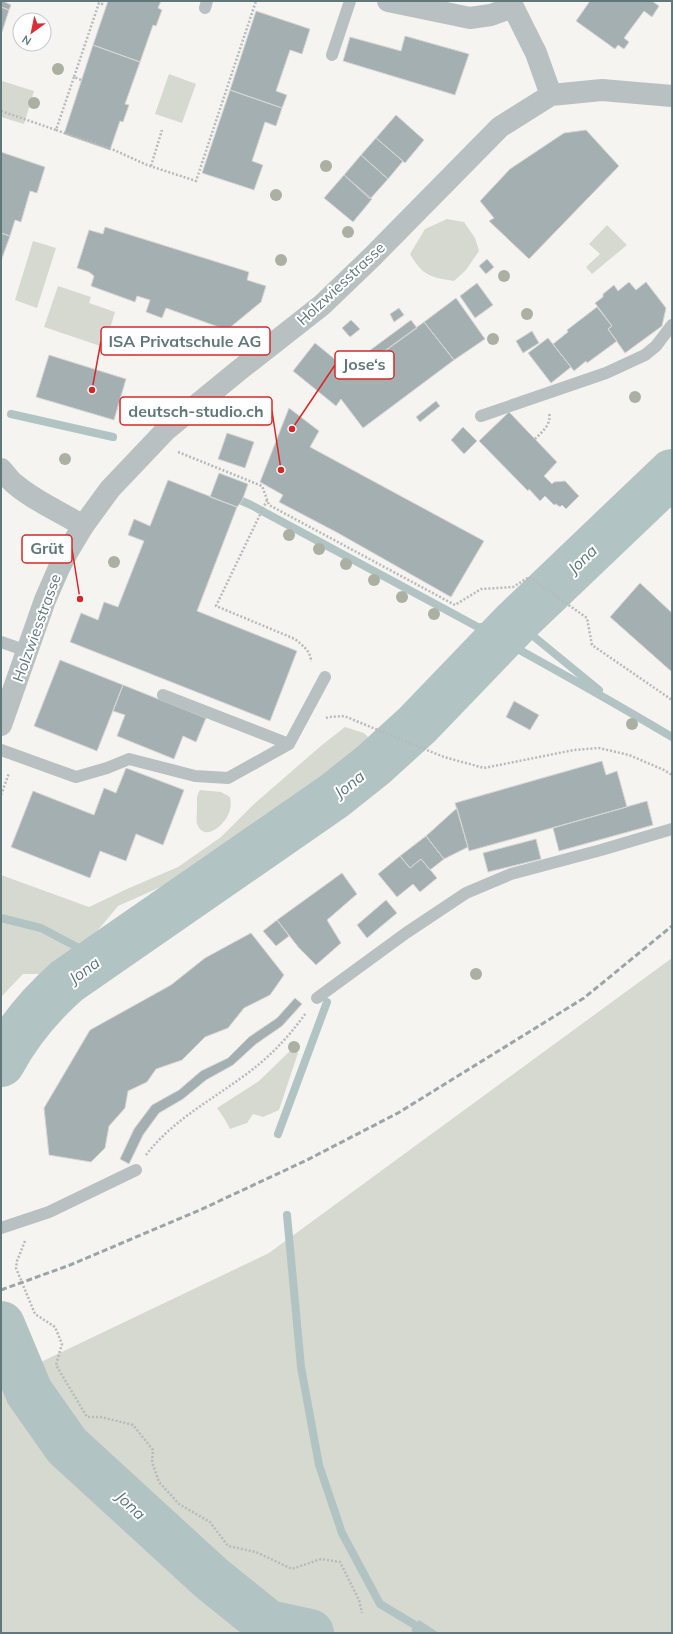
<svg xmlns="http://www.w3.org/2000/svg" width="673" height="1634" font-family="Mulish,sans-serif">
  <style>
    .green { fill: #d6d9d0 }
    .water { fill: #b2c3c3 }
    .lines { fill: none; stroke-linecap: round; stroke-linejoin: round }
    .stream { stroke: #b2c3c3; stroke-width: 8 }
    .canal { stroke: #b2c3c3; stroke-width: 28 }
    .river { stroke: #b2c3c3; stroke-width: 48 }
    .building { fill: #a4afb1; stroke: #d6d5d4 }
    .path { stroke: #b6babb; stroke-width: 2.5; stroke-dasharray: 2 2; stroke-linecap: butt }
    .service { stroke: #b9c0c1; stroke-width: 12 }
    .minor { stroke: #b9c0c1; stroke-width: 22 }
    .tertiary { stroke: #b9c0c1; stroke-width: 22 }
    .rail { stroke: #9ba5a7; stroke-width: 3; stroke-dasharray: 6 3; stroke-linecap: butt }
    .tree { fill: #abb0a3 }
    .labels { text-anchor: middle; stroke-width: 4; stroke-linejoin: round; paint-order: stroke }
    .street-label { font-size: 15px; fill: #61777a; stroke: #fff }
    .water-label { font-size: 16px; font-style: italic; fill: #5c7776; stroke: #fff }
    .leader { fill: none; stroke: #d62828; stroke-width: 1.5 }
    .callout-dot { fill: #d62828; stroke: #fff; stroke-width: 1.5 }
    .callout { fill: #fff; stroke: #d62828; stroke-width: 1.5 }
    .callout-label { font-size: 16px; text-anchor: middle; font-weight: bold; fill: #61777a }
  </style>
  <rect width="100%" height="100%" fill="#f5f4f1"/>
  <!-- green -->
  <path class="green" d="M169 74 196 84 182 123 155 114Z
    M2 81 34 91 24 124 1 117Z
    M447 219 464 222 475 238 479 251 466 270 454 281C430 277 423 276 410 254L425 229Z
    M607 225 627 245 592 274 586 267 600 254 589 244Z
    M33 241 56 248 37 308 15 300Z
    M58 286 91 297 89 303 115 312 109 332 135 340 130 356 44 327Z
    M345 727 364 733 370 739 363 750 337 773 236 846 183 877 118 906 80 952 50 974H23L1 997V875L89 907 127 889 178 867 221 837 254 804 322 745Z
    M200 790 221 792 230 797C231 801 231 806 230 810 227 823 205 844 197 824 196 820 197 813 197 808 197 802 196 795 200 790Z
    M672 958V1633H439L419 1621 411 1630 413 1633H1V1381L269 1253Z
    M292 1049 298 1053 279 1110 263 1117 253 1114 247 1123 230 1129 224 1118 217 1108 259 1081Z"/>
  <!-- water -->
  <path class="water" d="M419 1620 439 1633H413L411 1630Z"/>
  <g class="lines">
    <!-- stream -->
    <path class="stream" d="M11 414 113 437
      M242 501 251 505C392 581 534 655 672 737
      M516 622 599 690
      M481 627 508 631
      M1 918 41 928 77 947 99 960
      M278 1134 327 1002
      M287 1215 301 1367 319 1465 342 1533 380 1604 415 1625"/>
    <!-- canal -->
    <path class="canal" d="M267 1633 268 1624"/>
    <!-- river -->
    <path class="river" d="M1 1063C18 1031 40 1005 67 981L334 796 373 765 417 725 516 622 672 473
      M1 1325 29 1392 67 1446 211 1578 268 1624 310 1633"/>
  </g>
  <!-- building -->
  <path class="building" d="M1 1H5V2L11 5 9 10 1 7Z
    M108 1H161L158 8 162 10 156 26 153 25 140 62 93 45Z
    M590 1H652L659 6 652 17 644 11 624 38 629 42 624 49 618 45 615 49 576 21Z
    M1 7 9 10 2 32 1 31Z
    M256 11 310 29 302 54 290 50 276 91 287 95 282 108 230 90Z
    M405 36 469 54 455 95 343 61 350 37 401 51Z
    M93 45 140 62 125 104 129 105 123 122 120 121 110 150 64 134Z
    M230 90 282 108 276 126 265 122 252 161 263 165 254 190 202 173Z
    M396 115 424 140 405 163 376 138Z
    M586 130 619 166 529 259 489 221 494 218 480 201 510 169 564 133Z
    M376 138 403 161 388 179 361 155Z
    M1 152 45 167 37 193 30 191 21 222 15 220 10 236 1 233Z
    M361 155 388 179 370 199 344 175Z
    M344 175 372 199 353 222 324 198Z
    M105 227 249 272 247 280 266 286 261 302 227 330 166 308 162 318 146 312 150 300 137 296 135 302 91 286 94 276 89 272 77 268 89 230 103 234Z
    M1 233 10 236 1 261Z
    M487 259 494 267 486 274 479 266Z
    M629 282 636 290 646 282 666 308 662 326 625 353 608 329 612 326 595 303 603 297V294L614 285 618 291Z
    M477 283 493 305 475 318 460 296Z
    M456 298 485 339 454 360 424 322Z
    M597 307 612 326 608 329 617 341 587 363 586 361 574 371 553 344 568 332 567 330Z
    M399 308 404 315 394 322 390 314Z
    M351 320 360 329 350 337 342 328Z
    M411 320 417 328 353 374 346 368Z
    M424 322 454 360 363 428 341 399 336 406 293 371 315 343 353 374Z
    M532 331 539 343 523 353 516 341Z
    M548 338 571 367 551 383 528 353Z
    M49 355 126 379 114 420 36 397Z
    M436 401 440 406 420 422 416 417Z
    M289 408 319 431 310 447 484 541 451 597 338 533 279 502 283 495 260 482Z
    M509 412 557 462 544 476 552 484 554 482 565 481 579 496 566 509 562 505 560 507 556 504 554 505 545 496 540 501 529 489 528 491 479 441Z
    M463 427 477 441 464 454 451 440Z
    M227 433 254 442 245 468 218 459Z
    M219 473 248 484 242 501 237 507 210 497Z
    M168 480 237 507 197 611 297 651 270 721 70 642 81 613 98 620 104 602 118 607 144 541 128 535 134 519 150 526Z
    M640 583 672 613V672L610 617Z
    M60 660 123 685 97 751 34 726Z
    M123 685 206 718 196 742 183 736 174 759 117 736 125 715 113 711Z
    M514 701 539 715 530 730 506 717Z
    M602 761 606 775 617 771 627 807 469 851 455 803Z
    M126 768 184 790 163 845 136 834 126 861 100 851 90 878 11 847 33 791 94 815 104 788 116 793Z
    M647 801 653 825 559 851 553 828Z
    M457 808 468 847 444 859 426 836Z
    M426 836 444 859 430 870 421 859 410 868 400 856Z
    M536 839 541 859 488 872 483 853Z
    M400 856 410 868 421 859 437 878 420 892 413 884 397 897 378 874Z
    M342 873 357 894 327 920 341 943 316 965 299 948 277 920Z
    M386 900 397 913 367 938 357 925Z
    M277 920 289 936 276 946 263 931Z
    M251 933 284 975 270 995 244 1008 228 1028 205 1037 182 1060 156 1069 147 1082 128 1091 125 1108 109 1126 105 1148 91 1162 49 1155 44 1108 90 1030 171 985 205 958Z
    M295 998 302 1004 282 1026 256 1044 233 1065 206 1080 183 1099 159 1113 143 1135 129 1164 120 1159 134 1129 152 1105 179 1090 201 1071 228 1058 249 1037 277 1018Z"/>
  <g class="lines">
    <!-- path -->
    <path class="path" d="M74 77 56 130 114 150 147 165 196 181 256 1
      M81 80 74 77 99 3 102 4 103 1
      M1 111 56 130
      M151 166 162 130
      M535 439C542 432 552 424 549 413
      M178 452 262 486 269 505 455 605 481 589 513 587 529 577 587 618 592 645 672 700
      M267 500 216 606 295 639C303 646 311 651 311 662
      M326 718 329 717 344 716 444 757 484 768 574 750 599 748 629 755 664 770 672 775
      M1 795 9 773
      M146 1155C171 1122 208 1102 241 1078 268 1059 287 1039 306 1013
      M25 1241 17 1261 16 1268 35 1314 55 1327 62 1344 56 1365 87 1417H101L133 1425 153 1450 152 1462 159 1482 179 1504 210 1522 228 1546 256 1552 292 1569 321 1559 340 1562 359 1600 362 1613"/>
    <!-- service -->
    <path class="service" d="M205 8 207 1
      M332 55 350 1
      M481 416 606 373 645 355 656 346 672 325
      M1 642 27 651
      M289 744 325 677
      M1 750 76 777 107 768 129 759 195 776 228 778 289 744 163 695
      M317 998 406 933 466 893 511 874 601 850 672 829
      M1 1228 49 1212 136 1170"/>
    <!-- minor -->
    <path class="minor" d="M1 469C6 474 10 481 16 485 36 502 61 512 83 526"/>
    <!-- tertiary -->
    <path class="tertiary" d="M388 1 470 18 491 15 513 7 536 53 551 95
      M1 725 45 600 59 568 68 551 83 526 110 489 166 430 238 371 322 305 372 257 500 127 551 95 602 90 672 96"/>
    <!-- rail -->
    <path class="rail" d="M1 1290 70 1265 200 1210 307 1160 398 1113 584 998 672 926"/>
  </g>
  <!-- trees -->
  <g class="tree">
    <circle cx="58" cy="69" r="6"/>
    <circle cx="34" cy="103" r="6"/>
    <circle cx="326" cy="166" r="6"/>
    <circle cx="276" cy="195" r="6"/>
    <circle cx="348" cy="232" r="6"/>
    <circle cx="281" cy="260" r="6"/>
    <circle cx="504" cy="276" r="6"/>
    <circle cx="527" cy="314" r="6"/>
    <circle cx="493" cy="339" r="6"/>
    <circle cx="635" cy="397" r="6"/>
    <circle cx="65" cy="459" r="6"/>
    <circle cx="289" cy="535" r="6"/>
    <circle cx="319" cy="549" r="6"/>
    <circle cx="114" cy="562" r="6"/>
    <circle cx="346" cy="564" r="6"/>
    <circle cx="374" cy="580" r="6"/>
    <circle cx="402" cy="597" r="6"/>
    <circle cx="434" cy="614" r="6"/>
    <circle cx="632" cy="724" r="6"/>
    <circle cx="476" cy="974" r="6"/>
    <circle cx="294" cy="1047" r="6"/>
  </g>
  <g class="labels">
    <!-- street labels -->
    <g class="street-label">
      <text transform="translate(341 284) rotate(-43)" y="5">Holzwiesstrasse</text>
      <text transform="translate(37 628) rotate(-70)" y="5">Holzwiesstrasse</text>
    </g>
    <!-- water labels -->
    <g class="water-label">
      <text transform="translate(582 559) rotate(-44)" y="6">Jona</text>
      <text transform="translate(349 784) rotate(-38)" y="6">Jona</text>
      <text transform="translate(84 970) rotate(-36)" y="6">Jona</text>
      <text transform="translate(131 1505) rotate(43)" y="6">Jona</text>
    </g>
  </g>
  <!-- callouts -->
  <path class="leader" d="M92 390L101 341M292 429L335 365M281 470L272 411M80 599L72 549"/>
  <g class="callout-dot">
    <circle cx="92" cy="390" r="4"/>
    <circle cx="292" cy="429" r="4"/>
    <circle cx="281" cy="470" r="4"/>
    <circle cx="80" cy="599" r="4"/>
  </g>
  <g class="callout">
    <rect x="101" y="327" width="169" height="28" rx="4"/>
    <rect x="335" y="351" width="59" height="28" rx="4"/>
    <rect x="120" y="397" width="152" height="28" rx="4"/>
    <rect x="22" y="535" width="50" height="28" rx="4"/>
  </g>
  <g class="callout-label">
    <text x="185" y="347">ISA Privatschule AG</text>
    <text x="364" y="370">Jose‘s</text>
    <text x="196" y="417">deutsch-studio.ch</text>
    <text x="47" y="554">Grüt</text>
  </g>
  <!-- border -->
  <rect width="673" height="1634" fill="none" stroke="#61777a" stroke-width="4"/>
  <!-- north arrow -->
  <g transform="translate(32 32) rotate(213)"><circle r="19" fill="#ffffff" stroke="#c0c9ca"/>
  <path d="M0-3L7 15L0 10L-7 15Z" fill="#d82e37"/>
  <text y="-6" font-size="11" font-weight="bold" text-anchor="middle" fill="#61777a">N</text>
  </g>
</svg>
